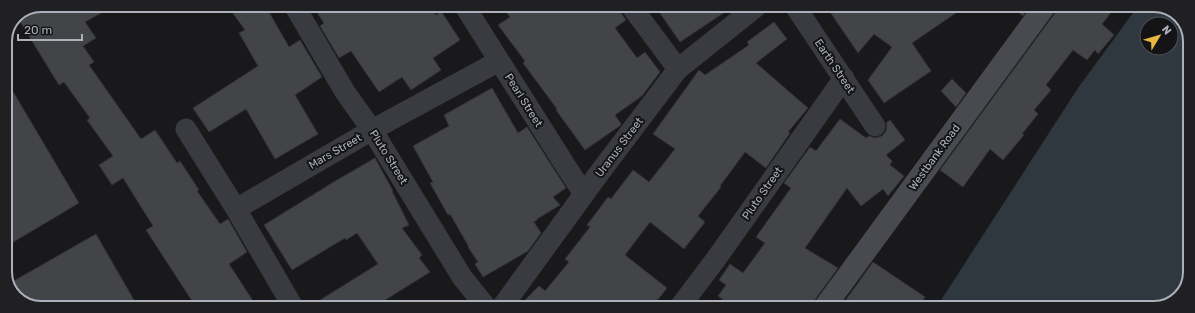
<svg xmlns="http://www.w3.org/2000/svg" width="1195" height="313" font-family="Rubik,sans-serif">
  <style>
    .water { fill: #2f373f; fill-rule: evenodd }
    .building { fill: #434448; stroke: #333337 }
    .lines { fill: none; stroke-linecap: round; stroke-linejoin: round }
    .street { stroke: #3a3b40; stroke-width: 21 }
    .secondary { stroke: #484a50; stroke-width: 22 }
    .labels { text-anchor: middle; stroke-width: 4; stroke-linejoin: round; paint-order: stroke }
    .street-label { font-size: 11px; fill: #acb0ba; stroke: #141416 }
    .rim { fill: none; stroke: #acb0ba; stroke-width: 2 }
  </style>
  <rect width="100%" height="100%" fill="#19191b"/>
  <!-- water -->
  <path class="water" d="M1138 6H1163L1181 17 1190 38 1189 281 1176 300 1154 308H936L1078 88ZM1147 24H1171V48H1147Z"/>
  <!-- building -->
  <path class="building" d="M41 5H115L85 22 96 38 83 46 94 62 89 65 141 139 155 130 177 163 180 161 199 190 197 191 220 224 228 219 247 252 229 264 257 307H196L146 230 153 226 123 178 112 185 99 165 113 156 87 120 90 118 64 82 59 85 16 15Z
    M227 5H265L289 47 300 40 322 77 295 95 318 134 275 159 246 109 209 132 193 108 258 66 239 33 245 30Z
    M312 5H430L436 15 441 11 460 40 433 58 441 70 411 90 402 77 379 92 351 51 339 58 320 26 324 23Z
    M501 5 616 6 626 20 615 28 637 58 645 52 660 72 642 96 615 115 621 124V125L585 150 556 110 557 109 523 63 525 61 498 25 510 17Z
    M655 6H734L680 42Z
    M826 6H966L912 43 931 71 884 103 868 80 892 47 874 34 858 53Z
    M1010 6H1029L1023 16Z
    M1057 6H1116L1102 24 1114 35 1098 54 1095 50 1087 60 1073 50 1046 85 1051 90 1034 110 1038 114 1022 134 1024 135 1003 160 990 149 963 187 940 170 1055 13Z
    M774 22 787 39 756 63 808 108 788 132 790 133 766 168 745 152 720 186 721 187 698 216 705 222 684 249 650 222 625 255 667 288 652 307H518L539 286 545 291 569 262 565 259 590 227 587 225 608 197 611 199 633 170 649 182 675 149 653 134 699 70 705 75 749 45 747 42Z
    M5 78 79 203 5 247Z
    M952 79 966 93 956 107 941 91Z
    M492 88 518 133 527 127 566 188 553 197 560 205 537 219H538L534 222 541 233 528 251 483 277 475 264 478 262 468 247H469L450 214 448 215 430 183 433 182 413 146 449 126 444 115Z
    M840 119 866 138 869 136 875 138 882 136 886 131 887 126 886 123 890 120 905 140 886 155 892 161 890 165 904 176 888 196 883 189 861 206 847 188 805 248 838 268 814 301 812 308H734L718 296 726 285 719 280 730 264 743 273 765 243 756 237 791 188 784 183 810 147 816 151Z
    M375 158 393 191H392L409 225 402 228 422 255 419 258 430 272 374 307H309L378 264 357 233 346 240 345 238 292 270 264 225 332 183Z
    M96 234 138 307H32L24 302 12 282Z
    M873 262 925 297 918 308H840Z"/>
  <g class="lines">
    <!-- street -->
    <path class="street" d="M294 5 345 92 372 130 462 277 486 307
      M464 5 567 168 584 194
      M631 6 678 69
      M795 6 875 126
      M186 129 236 209 293 307
      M236 209 372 130 499 61
      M502 307 600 172 678 69 757 6
      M679 308 716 259 844 78"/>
    <!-- secondary -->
    <path class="secondary" d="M824 308 1045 6"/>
  </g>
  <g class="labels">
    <!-- street labels -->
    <g class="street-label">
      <text transform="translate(835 66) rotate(56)" y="4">Earth Street</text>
      <text transform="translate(524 100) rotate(58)" y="4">Pearl Street</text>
      <text transform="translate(619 147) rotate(-53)" y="4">Uranus Street</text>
      <text transform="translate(335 151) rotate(-30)" y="4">Mars Street</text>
      <text transform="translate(389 157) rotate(58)" y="4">Pluto Street</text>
      <text transform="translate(934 157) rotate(-54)" y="4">Westbank Road</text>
      <text transform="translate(762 193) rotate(-55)" y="4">Pluto Street</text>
    </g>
  </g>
  <!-- crop -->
  <path d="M0 0H1195V313H0ZM41 12H1154A29 29 0 0 1 1183 41V272A29 29 0 0 1 1154 301H41A29 29 0 0 1 12 272V41A29 29 0 0 1 41 12Z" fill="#202023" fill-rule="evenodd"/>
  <path class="rim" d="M41 12H1154A29 29 0 0 1 1183 41V272A29 29 0 0 1 1154 301H41A29 29 0 0 1 12 272V41A29 29 0 0 1 41 12Z"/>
  <!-- north arrow -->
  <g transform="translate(1159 36) rotate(52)"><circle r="19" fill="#141416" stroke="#515258"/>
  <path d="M0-3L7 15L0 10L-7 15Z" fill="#e9b843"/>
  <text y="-6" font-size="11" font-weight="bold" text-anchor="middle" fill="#acb0ba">N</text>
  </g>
  <!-- scale -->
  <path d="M18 34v6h64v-6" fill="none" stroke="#acb0ba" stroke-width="2"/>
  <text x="24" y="34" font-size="12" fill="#acb0ba" stroke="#141416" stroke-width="3" paint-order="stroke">20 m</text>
</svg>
